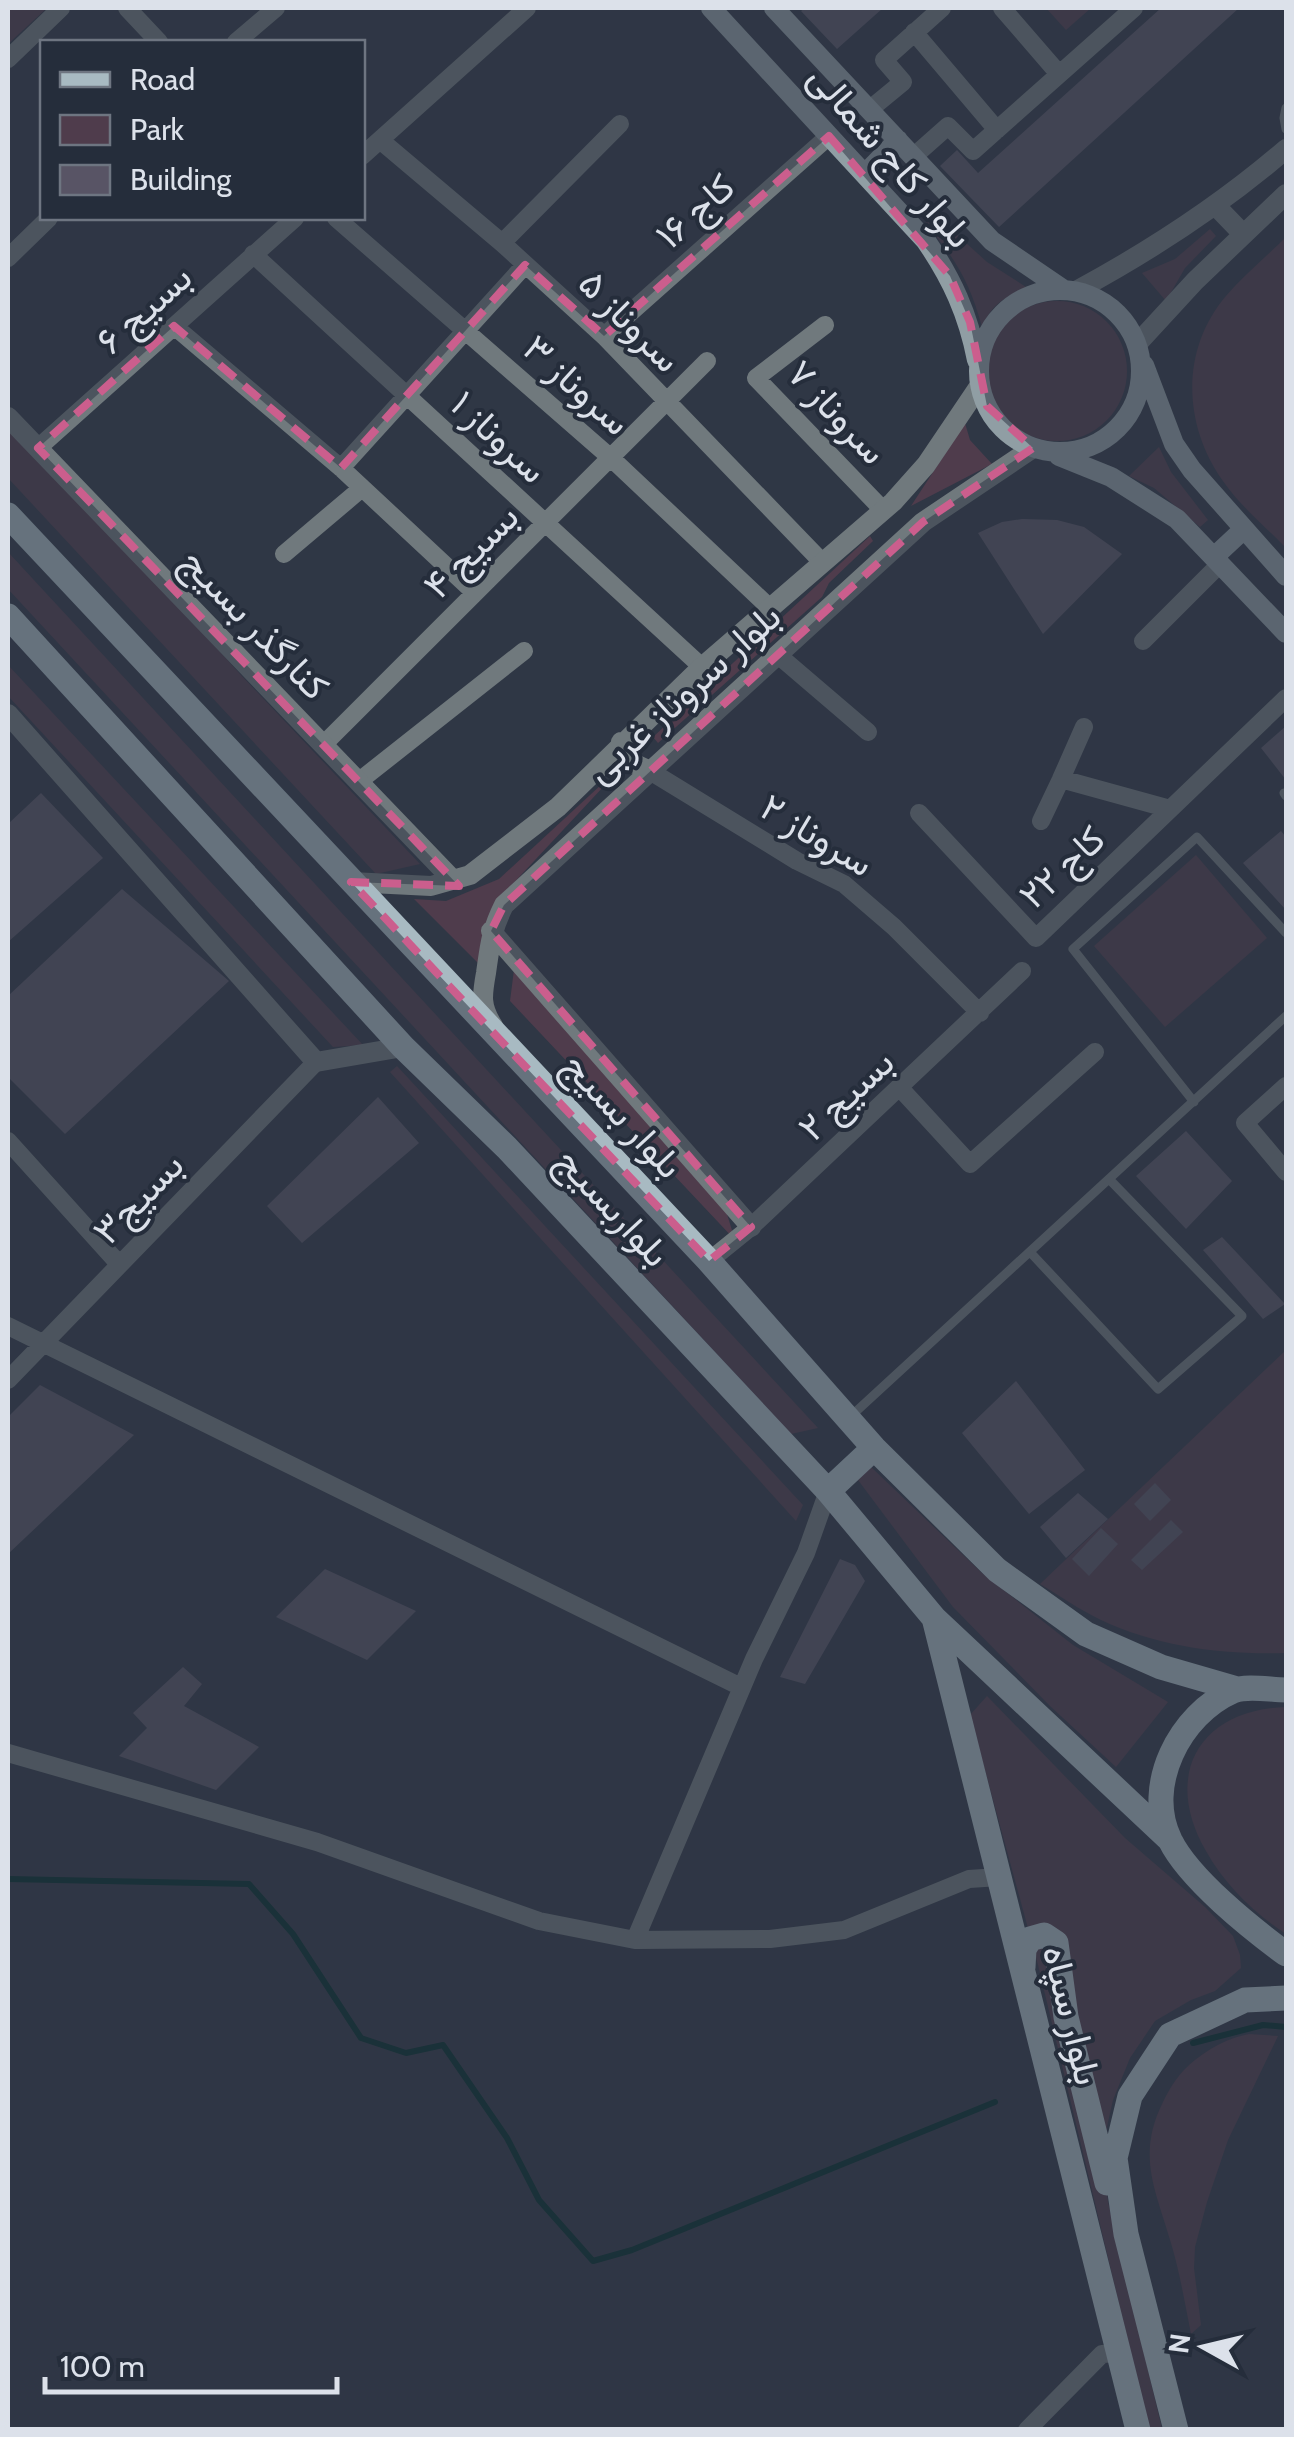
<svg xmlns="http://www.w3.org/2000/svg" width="1294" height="2437" font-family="Cabin,Vazirmatn,sans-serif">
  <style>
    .green { fill: #4f3c4c }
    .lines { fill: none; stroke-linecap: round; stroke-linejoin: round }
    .stream { stroke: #022b2a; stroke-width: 6 }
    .building { fill: #585465 }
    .service { stroke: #70797d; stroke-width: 9 }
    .minor { stroke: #70797d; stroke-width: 18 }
    .tertiary { stroke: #70797d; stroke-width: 20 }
    .secondary { stroke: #909ea4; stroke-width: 20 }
    .primary { stroke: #a8bac2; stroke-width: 25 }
    .marked { fill: none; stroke: #cb5e8d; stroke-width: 8; stroke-dasharray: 20 12; stroke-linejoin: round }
    .labels { text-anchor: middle; stroke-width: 8; stroke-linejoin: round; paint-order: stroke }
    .street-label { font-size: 38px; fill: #dce1ea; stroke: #252d3b }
  </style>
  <rect width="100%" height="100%" fill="#2f3745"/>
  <!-- green -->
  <path class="green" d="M8 8H47L8 44Z
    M1046 8H1091L1066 30Z
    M933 213 987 262 1026 287C1004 298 992 304 982 327 970 282 955 258 925 223Z
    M1210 229 1216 236 1185 268 1166 301 1142 273 1175 259Z
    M1286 237V548C1266 527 1240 506 1223 481 1183 425 1180 350 1226 296 1244 275 1267 256 1286 237Z
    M987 371a70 70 0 1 1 140 0a70 70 0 1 1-140 0Z
    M8 417 240 674 420 864 376 874 8 478Z
    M965 423 970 440 992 464 911 506Z
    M1159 447 1171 472 1208 520 1200 527 1154 488 1129 476Z
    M870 536 873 541 829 583 822 597 658 743 653 737Z
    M8 552 818 1428 791 1434 8 589Z
    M8 665 363 1045 333 1047 8 696Z
    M603 783 605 785 495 903C483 926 483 945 485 970L414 899 446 901 499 879Z
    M1196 855 1267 938 1165 1027 1094 946Z
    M516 954 718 1185 735 1240 510 1001Z
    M397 1066 803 1505 796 1521 390 1072Z
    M1286 1350V1653C1223 1655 1159 1647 1101 1620 1080 1610 1060 1596 1040 1584Z
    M871 1467 982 1573 1073 1645 1168 1702 1116 1767 1050 1706 953 1607 858 1480Z
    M987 1696 1125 1838 1205 1907 1233 1936 1240 1955 1241 1968 1215 1991 1191 2000 1155 2021 1130 2058 1113 2100 1102 2149 1108 2202 1162 2429H1149L1038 1965 970 1715Z
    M1286 1707V1934C1255 1914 1225 1885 1206 1851 1162 1775 1199 1710 1286 1707Z
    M1249 2034 1278 2036 1228 2140 1207 2202 1195 2247 1194 2268 1201 2325 1191 2334C1185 2304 1180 2273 1171 2243 1156 2190 1136 2156 1163 2102 1172 2084 1179 2073 1195 2060 1214 2046 1226 2039 1249 2034Z"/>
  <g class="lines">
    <!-- stream -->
    <path class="stream" d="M8 1879 249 1884 293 1934 361 2038 406 2053 443 2045 507 2138 539 2200 593 2261 632 2250 995 2102
      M1193 2043 1263 2025 1286 2027"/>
  </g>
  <!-- building -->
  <path class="building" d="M805 8H883L837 49 801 11Z
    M1161 8H1239L999 227 940 166 957 150 978 173Z
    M1022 519 1057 520 1084 527 1122 554 1043 634 978 533 1002 522Z
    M1286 726V780L1261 748Z
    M41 793 103 858 8 942V824Z
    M1281 831 1286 837V910L1243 863Z
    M122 889 229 981 65 1134 8 1077V996Z
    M378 1097 419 1143 302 1243 267 1206Z
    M1186 1131 1232 1181 1186 1229 1136 1176Z
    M1222 1237 1285 1304 1263 1319 1203 1250Z
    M1016 1381 1085 1470 1029 1514 962 1433Z
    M40 1385 134 1435 8 1554V1417Z
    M1155 1483 1171 1500 1150 1521 1134 1504Z
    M1078 1493 1108 1519 1066 1558 1040 1527Z
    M1171 1520 1183 1532 1142 1570 1131 1560Z
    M1101 1528 1118 1544 1089 1576 1072 1559Z
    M840 1559 855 1565 865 1581 805 1684 780 1677Z
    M325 1569 416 1611 367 1660 276 1617Z
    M183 1667 202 1684 184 1706 259 1747 216 1790 119 1756 147 1728 133 1713Z"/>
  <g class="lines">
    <!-- service -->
    <path class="service" d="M1286 108 1284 118 1286 129
      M1284 793 1286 796
      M1194 1102 1073 949 1197 837 1286 933
      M1030 1252 1158 1389 1242 1316 1109 1179
      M850 1417 1286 1016"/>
    <!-- minor -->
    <path class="minor" d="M127 8 159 42
      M1002 8 1059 74
      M914 32 997 130
      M236 42 276 8
      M8 59 61 8
      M869 110 903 82 884 60 942 8
      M380 140 502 243 604 336 822 562
      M362 156 527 8
      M913 157 948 126 973 151 1134 8
      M336 218 611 458 769 607
      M502 243 620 124
      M253 254 702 667
      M8 258 49 218
      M825 325 756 378 883 510
      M174 326 341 468 475 593
      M604 336 829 136
      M38 448 295 218
      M341 468 525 265
      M284 554 362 488
      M1143 641 1220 564
      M778 655 868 732
      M323 745 707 361
      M650 771 797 861 844 884 894 927 980 1013
      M1061 779 1084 727
      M358 782 524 651
      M919 813 1036 938 1286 698
      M1041 821 1061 779 1170 809
      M1286 1086 1245 1123 1286 1172
      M900 1088 970 1164 1095 1052
      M8 1141 119 1264
      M709 1261 751 1227 1022 971
      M8 1326 741 1687
      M8 1380 316 1062
      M8 1753 317 1842 539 1921 635 1940 770 1939 844 1930 969 1879 999 1877
      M635 1940 754 1659 806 1553 828 1491
      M1027 2430 1102 2354 1119 2353"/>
    <!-- tertiary -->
    <path class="tertiary" d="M1216 206 1243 234
      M1076 291C1152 250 1221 205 1286 149
      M1137 344 1195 281 1286 194
      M8 417 453 880
      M8 714 316 1062 403 1047
      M621 742 631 762 650 771
      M351 882 431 886 470 875 558 807 702 667 893 502 926 465 980 385
      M491 931 751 1227
      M493 1026C480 1006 482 995 486 973 490 945 491 931 504 905L923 522 1033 448"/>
    <!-- secondary -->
    <path class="secondary" d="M711 8 926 241C952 279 968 314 977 360
      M774 8 992 241 1064 290
      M865 174 898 140
      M979 371a81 81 0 1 1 162 0a81 81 0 1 1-162 0Z
      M1144 365 1174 444 1192 470 1286 576
      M1059 456 1111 477 1177 519 1286 633
      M1214 557 1244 529"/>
    <!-- primary -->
    <path class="primary" d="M8 515 709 1261 874 1448 997 1570 1086 1634 1161 1667 1237 1689
      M8 616 403 1047 507 1148 828 1491 934 1618 1170 1840
      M828 1491 874 1448
      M934 1618 1138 2430
      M1286 1690C1270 1690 1247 1685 1233 1691 1180 1714 1143 1786 1170 1840 1189 1879 1252 1929 1286 1954
      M1023 1967 1024 1949 1030 1939 1044 1935 1056 1943 1066 2017 1107 2183
      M1176 2430 1126 2234 1115 2158 1130 2096 1170 2035 1245 2000 1286 1998"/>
  </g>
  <!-- marked area -->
  <path d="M0 0H1294V2437H0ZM829 136 950 276 970 322 987 406 1033 448 923 522 504 905 491 931 751 1227 709 1261 351 882 459 886 38 448 174 326 341 468 525 265 604 336Z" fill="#2f3745" fill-opacity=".55" fill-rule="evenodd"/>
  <path class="marked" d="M829 136 950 276 970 322 987 406 1033 448 923 522 504 905 491 931 751 1227 709 1261 351 882 459 886 38 448 174 326 341 468 525 265 604 336Z"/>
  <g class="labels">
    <!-- street labels -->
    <g class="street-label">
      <text transform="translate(891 156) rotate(49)" y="13">بلوار کاج شمالی</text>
      <text transform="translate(695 211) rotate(-42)" y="13">کاج ۱۶</text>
      <text transform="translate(144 309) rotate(-42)" y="13">بسیج ۶</text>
      <text transform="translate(630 321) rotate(45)" y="13">سروناز ۵</text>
      <text transform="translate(577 385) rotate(42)" y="13">سروناز ۳</text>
      <text transform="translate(837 412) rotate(47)" y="13">سروناز ۷</text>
      <text transform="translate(499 437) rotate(43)" y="13">سروناز ۱</text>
      <text transform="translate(471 551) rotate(-45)" y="13">بسیج ۴</text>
      <text transform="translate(255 624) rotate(46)" y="13">کنارگذر بسیج</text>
      <text transform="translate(683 693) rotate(-42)" y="13">بلوار سروناز غربی</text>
      <text transform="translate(817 835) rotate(31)" y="13">سروناز ۲</text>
      <text transform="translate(1062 867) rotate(-43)" y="13">کاج ۲۲</text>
      <text transform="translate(846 1095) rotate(-43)" y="13">بسیج ۲</text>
      <text transform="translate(623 1115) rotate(47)" y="13">بلوار بسیج</text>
      <text transform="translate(138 1198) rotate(-46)" y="13">بسیج۳</text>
      <text transform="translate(613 1207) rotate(47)" y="13">بلواربسیج</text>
      <text transform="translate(1072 2015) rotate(76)" y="13">بلوار سپاه</text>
    </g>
  </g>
  <!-- border -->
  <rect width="1294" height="2437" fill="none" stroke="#dce1ea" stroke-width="20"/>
  <!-- legend -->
  <rect x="40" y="40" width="325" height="180" fill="#252d3b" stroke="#6e7581" stroke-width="2.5"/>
  <rect x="60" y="72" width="50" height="15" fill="#a8bac2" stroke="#6e7581" stroke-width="2.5"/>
  <text x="130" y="90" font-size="30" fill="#dce1ea">Road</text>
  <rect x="60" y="115" width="50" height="30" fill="#4f3c4c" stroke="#6e7581" stroke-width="2.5"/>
  <text x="130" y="140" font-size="30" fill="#dce1ea">Park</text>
  <rect x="60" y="165" width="50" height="30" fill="#585465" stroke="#6e7581" stroke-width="2.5"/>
  <text x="130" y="190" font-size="30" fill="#dce1ea">Building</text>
  <!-- north arrow -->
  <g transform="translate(1204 2347) rotate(278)" stroke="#252d3b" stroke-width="8" paint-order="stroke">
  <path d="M0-8L18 38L0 25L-18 38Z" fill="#dce1ea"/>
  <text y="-15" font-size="28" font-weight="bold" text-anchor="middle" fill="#dce1ea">N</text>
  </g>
  <!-- scale -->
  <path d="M45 2377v15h292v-15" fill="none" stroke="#dce1ea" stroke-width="5"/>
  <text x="60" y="2377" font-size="30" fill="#dce1ea" stroke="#252d3b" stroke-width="8" paint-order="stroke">100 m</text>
</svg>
